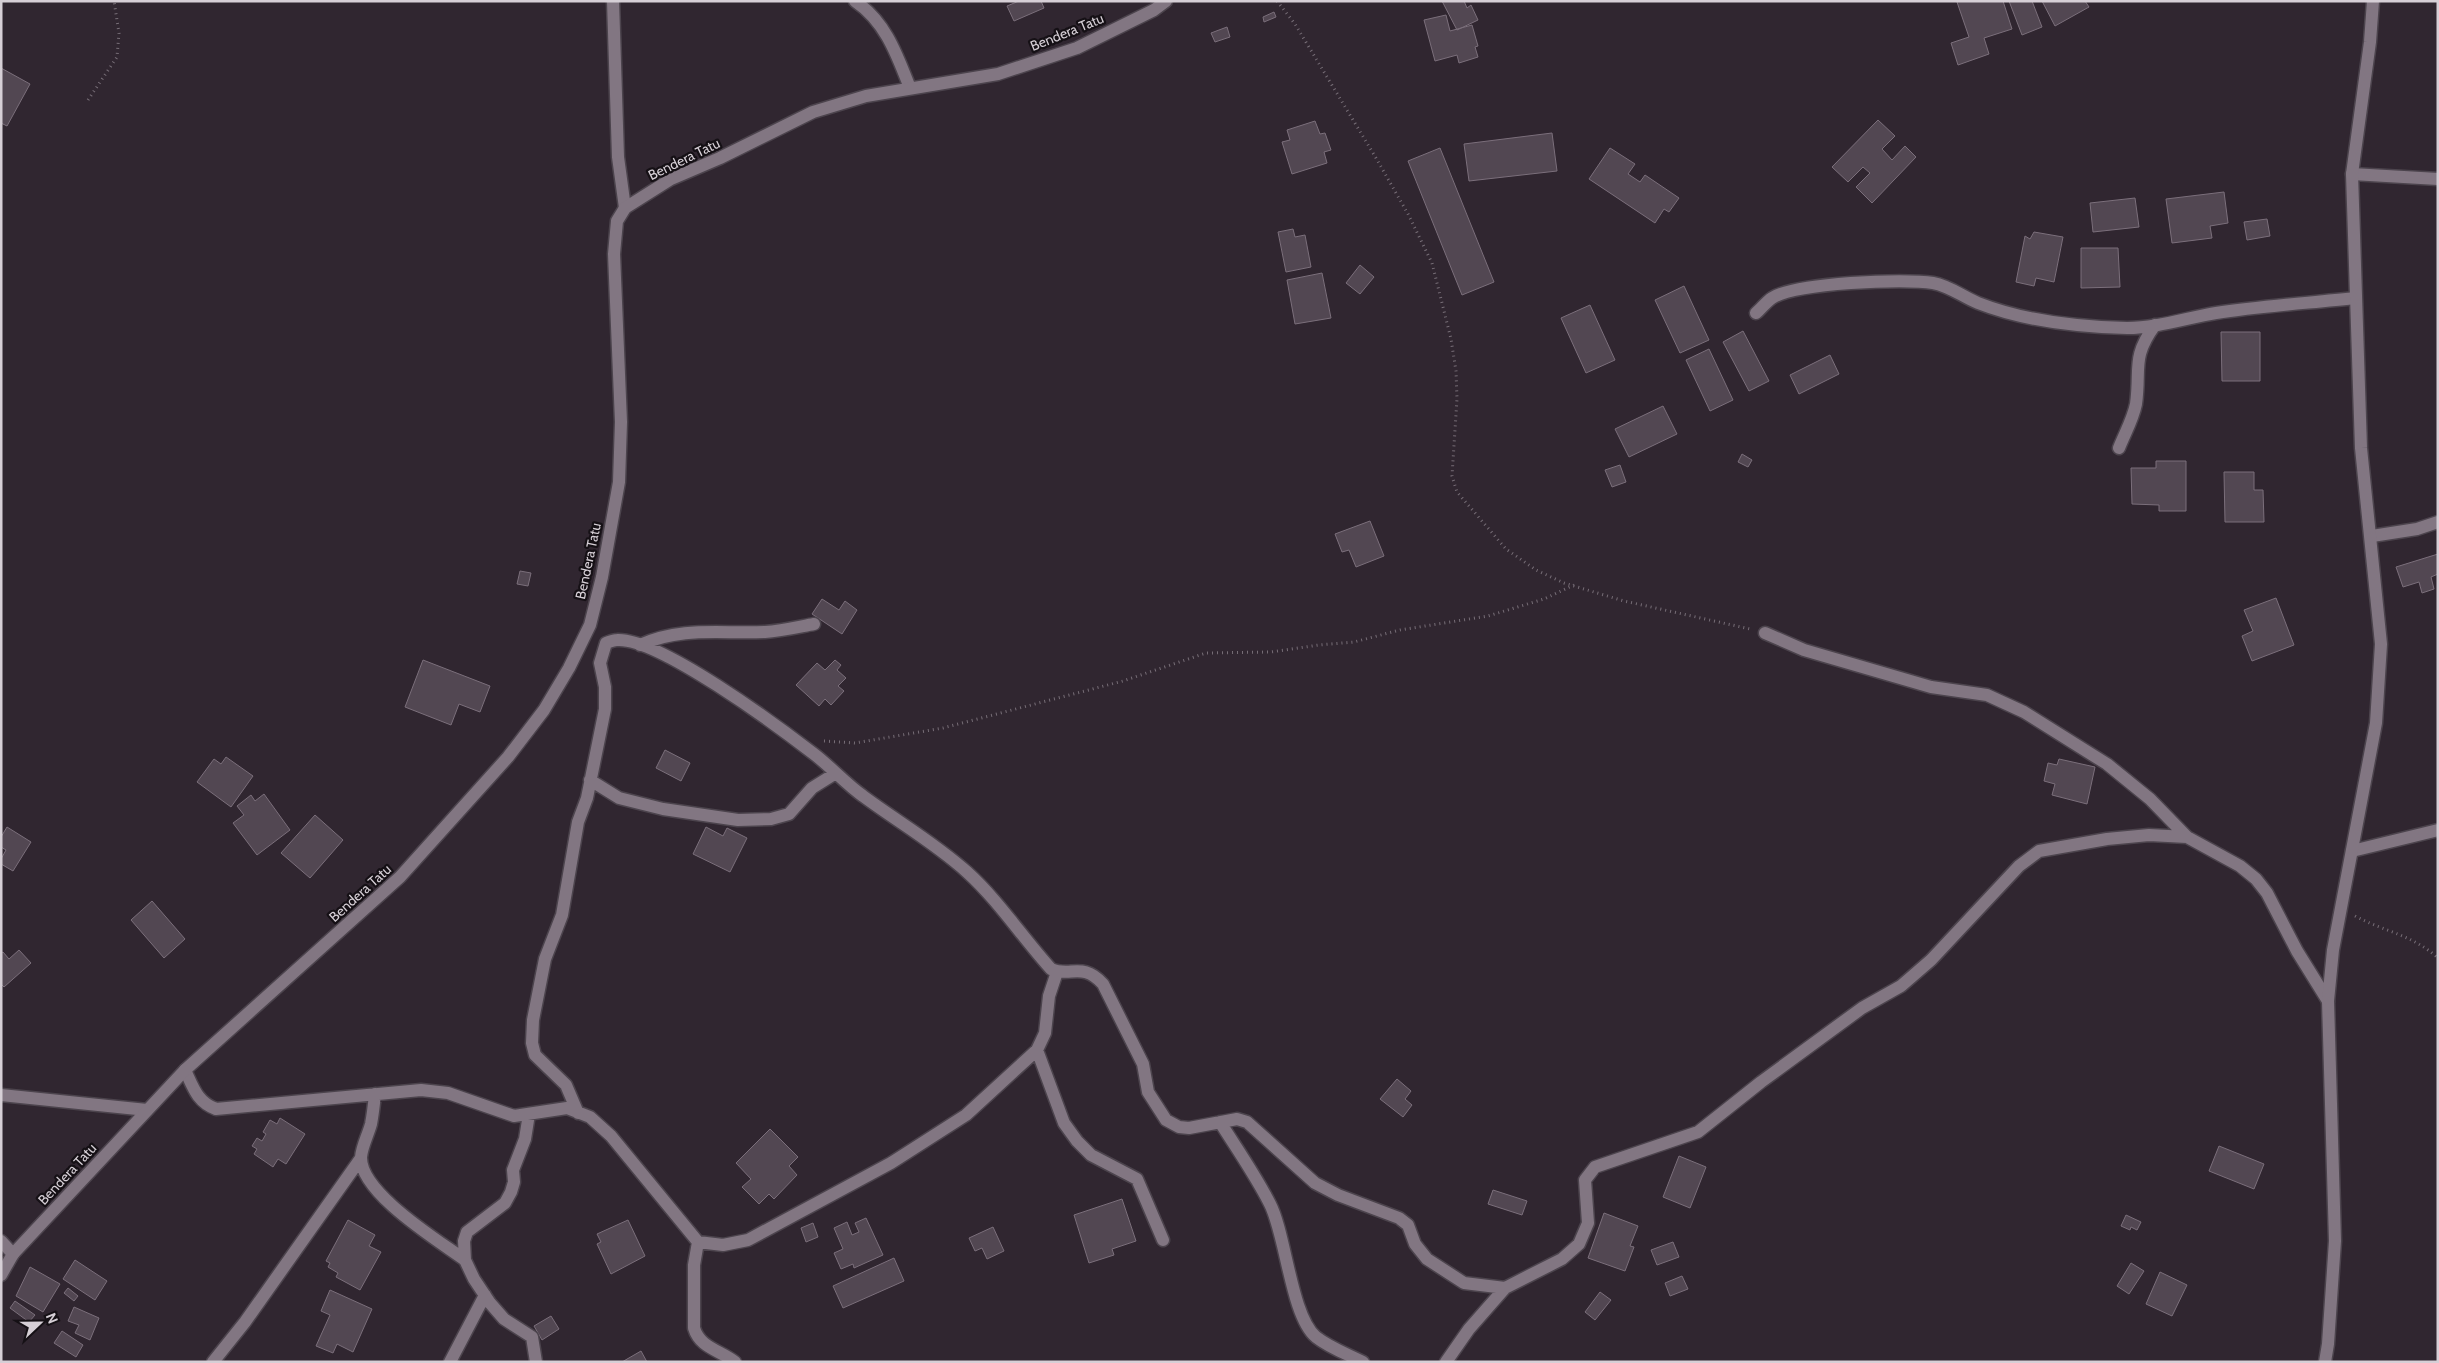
<svg xmlns="http://www.w3.org/2000/svg" width="2439" height="1363" font-family="Cabin,sans-serif">
  <style>
    .building { fill: #524752; stroke: #7b6f7b }
    .lines { fill: none; stroke-linecap: round; stroke-linejoin: round }
    .minor-casing { stroke: #4c444d; stroke-width: 15 }
    .tertiary-casing { stroke: #4c444d; stroke-width: 15 }
    .secondary-casing { stroke: #4c444d; stroke-width: 15 }
    .path { stroke: #776e77; stroke-width: 3; stroke-dasharray: 1 4; stroke-linecap: butt }
    .minor { stroke: #827682; stroke-width: 12 }
    .tertiary { stroke: #827682; stroke-width: 12 }
    .secondary { stroke: #827682; stroke-width: 12 }
    .labels { text-anchor: middle; stroke-width: 4.5; stroke-linejoin: round; paint-order: stroke }
    .street-label { font-size: 14px; fill: #d6cfd6; stroke: #151015 }
  </style>
  <rect width="100%" height="100%" fill="#302630"/>
  <!-- building -->
  <path class="building" d="M1019 1H1041L1044 8 1014 21 1007 6Z
    M1442 1H1464L1467 8 1471 5 1478 20 1457 30Z
    M1960 1H2003L2012 29 1984 38 1989 54 1958 65 1951 43 1969 37 1957 2Z
    M2009 1H2032L2042 27 2022 35Z
    M2042 1H2085L2089 7 2055 26Z
    M1274 12 1276 17 1264 22 1263 17Z
    M1446 15 1450 31 1472 25 1478 46 1475 47 1478 57 1459 63 1457 55 1435 61 1424 20Z
    M1227 27 1230 37 1215 42 1211 33Z
    M1 68 30 84 7 126 1 123Z
    M1878 120 1895 136 1882 149 1892 160 1905 146 1916 157 1872 203 1856 187 1870 173 1863 167 1848 182 1832 167Z
    M1315 121 1320 134 1325 133 1331 150 1324 152 1327 163 1292 174 1282 142 1290 140 1287 130Z
    M1552 133 1557 171 1469 181 1464 144Z
    M1440 148 1494 282 1462 295 1408 161Z
    M1610 148 1635 164 1628 174 1640 182 1645 175 1679 198 1669 212 1664 209 1655 223 1589 179Z
    M2224 192 2228 223 2210 226 2212 238 2172 243 2166 199Z
    M2135 198 2139 227 2093 232 2090 203Z
    M2267 219 2270 236 2247 240 2244 222Z
    M1293 229 1295 237 1305 235 1311 267 1286 272 1278 232Z
    M2034 232 2063 237 2054 282 2036 278 2034 286 2016 282 2025 236 2030 239Z
    M2081 248H2118L2120 287 2081 288Z
    M1360 265 1374 277 1360 294 1346 283Z
    M1322 273 1331 318 1295 324 1287 280Z
    M1684 286 1709 340 1680 353 1655 300Z
    M1590 305 1615 360 1586 373 1561 318Z
    M1743 331 1769 381 1749 391 1723 342Z
    M2221 332H2260V381H2222Z
    M1709 349 1733 400 1710 411 1686 360Z
    M1830 355 1839 374 1799 394 1790 375Z
    M1663 406 1677 434 1629 457 1615 429Z
    M1742 454 1752 460 1748 467 1738 462Z
    M2156 461H2186V511H2159V505L2132 504 2131 468H2156Z
    M1620 465 1626 482 1612 487 1605 470Z
    M2224 472H2254V490H2263L2264 522H2225Z
    M1370 521 1384 556 1356 567 1349 550 1342 552 1335 534Z
    M2438 554V574L2431 577 2434 589 2422 593 2419 582 2403 587 2396 567Z
    M520 571 531 573 528 586 517 584Z
    M2276 598 2294 645 2252 661 2242 636 2253 631 2244 610Z
    M822 599 839 610 845 601 857 610 842 634 812 614Z
    M423 660 490 686 480 712 459 704 451 725 405 707Z
    M835 660 841 665 837 670 846 678 838 686 844 691 831 705 825 699 819 706 796 685 817 663 825 670Z
    M665 750 690 763 681 781 656 768Z
    M226 757 253 776 231 807 197 782 214 759 221 764Z
    M2059 759 2095 767 2087 804 2052 795 2055 784 2044 781 2048 763 2057 765Z
    M264 794 290 830 257 855 233 823 244 815 237 806 251 795 255 801Z
    M315 815 343 840 310 878 281 853Z
    M7 827 31 842 13 871 1 864V859L6 850 1 847V837Z
    M706 827 723 836 727 828 747 838 730 872 693 854Z
    M152 901 185 939 164 958 131 920Z
    M19 950 31 963 4 987 1 984V953L3 952 9 959Z
    M1397 1079 1411 1091 1405 1099 1412 1105 1403 1117 1380 1099Z
    M280 1118 305 1134 286 1164 278 1159 273 1167 254 1154 257 1149 252 1146 257 1138 262 1141 266 1134 263 1132 270 1120 277 1124Z
    M770 1129 798 1157 789 1166 797 1175 774 1199 769 1194 759 1204 742 1187 751 1179 736 1163Z
    M2219 1146 2264 1164 2254 1189 2209 1171Z
    M1679 1156 1706 1167 1690 1208 1663 1197Z
    M1493 1190 1527 1201 1522 1215 1488 1204Z
    M1122 1199 1136 1241 1112 1249 1114 1255 1089 1263 1074 1215Z
    M1604 1213 1638 1226 1630 1246 1634 1247 1625 1271 1588 1258Z
    M2126 1215 2141 1222 2137 1230 2131 1227 2130 1230 2121 1226Z
    M866 1218 883 1255 854 1268 853 1264 841 1269 834 1253 843 1249 834 1228 847 1222 852 1235 859 1232 855 1223Z
    M348 1220 375 1235 369 1246 381 1252 360 1290 336 1277 338 1273 328 1267 330 1263 326 1261Z
    M628 1220 645 1256 611 1274 597 1244 601 1242 597 1234Z
    M813 1223 818 1237 806 1242 801 1228Z
    M993 1227 1004 1251 987 1259 982 1248 975 1251 969 1238Z
    M1673 1242 1679 1257 1657 1265 1651 1250Z
    M894 1258 904 1281 843 1308 833 1286Z
    M75 1260 107 1281 95 1300 63 1279Z
    M2131 1263 2144 1271 2129 1294 2117 1286Z
    M30 1267 60 1284 43 1312 16 1296Z
    M2160 1272 2187 1285 2172 1316 2146 1304Z
    M1682 1276 1688 1289 1670 1296 1665 1283Z
    M68 1288 78 1296 74 1301 64 1293Z
    M330 1290 372 1309 353 1352 337 1344 333 1353 316 1346 330 1315 321 1311Z
    M1600 1292 1611 1300 1595 1320 1585 1312Z
    M15 1301 35 1315 29 1322 10 1308Z
    M74 1307 99 1318 90 1340 75 1333 79 1325 68 1321Z
    M551 1316 559 1329 542 1340 534 1326Z
    M62 1331 83 1345 76 1357 54 1343Z
    M641 1351 647 1362H622Z"/>
  <g class="lines">
    <!-- minor casing -->
    <g class="minor-casing">
      <path id="minor" d="M613 1 618 157 625 208
        M855 1C886 22 897 55 910 88
        M2352 174 2438 179
        M1756 313C1761 309 1766 302 1772 298 1795 283 1905 278 1933 283 1950 286 1963 297 1978 303 2024 321 2077 327 2127 328 2157 328 2186 318 2216 313 2262 306 2309 303 2355 298
        M2119 448C2125 433 2133 419 2136 404 2141 368 2131 358 2155 325
        M2372 536 2417 529 2438 522
        M1765 633 1804 650 1931 687 1987 695 2024 712 2107 764 2150 799 2187 837 2240 866 2256 879 2267 893 2297 951 2328 1001
        M640 645C682 626 721 634 765 632 781 631 798 627 814 624
        M590 780 619 798 663 809 738 820 771 819 789 814 812 788 836 773
        M2352 851 2438 830
        M1037 1050 1064 1123 1077 1141 1091 1155 1137 1179 1163 1240
        M185 1070C193 1087 197 1102 216 1109L421 1090 448 1093 514 1116 567 1108 590 1117 611 1136 698 1242 723 1245 748 1240 891 1163 966 1115 1037 1050 1045 1033 1049 996 1057 972
        M375 1094C374 1104 373 1114 371 1124 368 1135 362 1146 361 1157 360 1193 439 1241 465 1260
        M1 1095 147 1110
        M578 1113 566 1085 535 1055 532 1043 533 1020 545 959 562 915 578 822 587 798 605 709V687L600 663 606 643C609 642 613 640 617 640 658 637 779 727 814 754 831 767 846 784 863 796 898 822 935 843 967 872 999 901 1022 937 1051 969 1070 978 1082 961 1103 984L1143 1064 1148 1092 1166 1120 1179 1127 1189 1128 1237 1119 1247 1122 1315 1183 1338 1195 1399 1218 1408 1225 1415 1244 1427 1259 1464 1283 1505 1288 1562 1259 1579 1244 1588 1223 1585 1180 1595 1167 1698 1132 1761 1082 1862 1008 1901 986 1931 960 2019 866 2039 851 2107 839 2149 835 2187 837
        M529 1114 525 1139 513 1170 514 1182 511 1192 505 1203 467 1232 464 1241 465 1260 474 1279 490 1303 504 1319 532 1337 536 1362
        M1220 1122C1237 1149 1256 1176 1270 1204 1286 1235 1291 1316 1316 1337 1330 1348 1347 1354 1363 1362
        M1 1241 13 1254
        M698 1242 694 1265V1328C700 1348 720 1350 735 1362
        M213 1362 245 1322 361 1158
        M450 1362 485 1295
        M1446 1362 1469 1329 1505 1288"/>
    </g>
    <!-- tertiary casing -->
    <g class="tertiary-casing">
      <path id="tertiary" d="M2325 1362 2328 1344 2335 1241 2328 1001 2333 950 2376 723 2381 644 2361 448 2352 174 2370 42 2373 1"/>
    </g>
    <!-- secondary casing -->
    <g class="secondary-casing">
      <path id="secondary" d="M1 1275 13 1254 185 1070 400 877 508 757 544 710 569 668 590 625 602 577 619 482 621 422 614 254 617 221 625 208 671 179 720 158 813 112 866 96 998 74 1077 48 1154 10 1166 1"/>
    </g>
    <!-- path -->
    <path class="path" d="M1277 1 1295 24 1376 158 1408 214 1432 263 1451 339 1456 371 1457 399 1452 476 1457 492 1506 549 1536 570 1564 583 1624 601 1750 629
      M88 100 117 57 119 33 114 1
      M824 741 855 743 943 728 1123 681 1206 653 1271 652 1319 645 1354 642 1400 630 1488 616 1544 599 1574 585
      M2355 916C2385 932 2411 934 2438 958"/>
    <!-- minor -->
    <use href="#minor" class="minor"/>
    <!-- tertiary -->
    <use href="#tertiary" class="tertiary"/>
    <!-- secondary -->
    <use href="#secondary" class="secondary"/>
  </g>
  <g class="labels">
    <!-- street labels -->
    <g class="street-label">
      <text transform="translate(1067 32) rotate(-22)" y="5">Bendera Tatu</text>
      <text transform="translate(684 159) rotate(-26)" y="5">Bendera Tatu</text>
      <text transform="translate(588 561) rotate(-78)" y="5">Bendera Tatu</text>
      <text transform="translate(360 893) rotate(-42)" y="5">Bendera Tatu</text>
      <text transform="translate(67 1174) rotate(-47)" y="5">Bendera Tatu</text>
    </g>
  </g>
  <!-- border -->
  <rect width="2439" height="1363" fill="none" stroke="#d6cfd6" stroke-width="5"/>
  <!-- north arrow -->
  <g transform="translate(40 1323) rotate(68)" stroke="#151015" stroke-width="4" paint-order="stroke">
  <path d="M0-4L9 19L0 12L-9 19Z" fill="#d6cfd6"/>
  <text y="-8" font-size="14" font-weight="bold" text-anchor="middle" fill="#d6cfd6">N</text>
  </g>
</svg>
